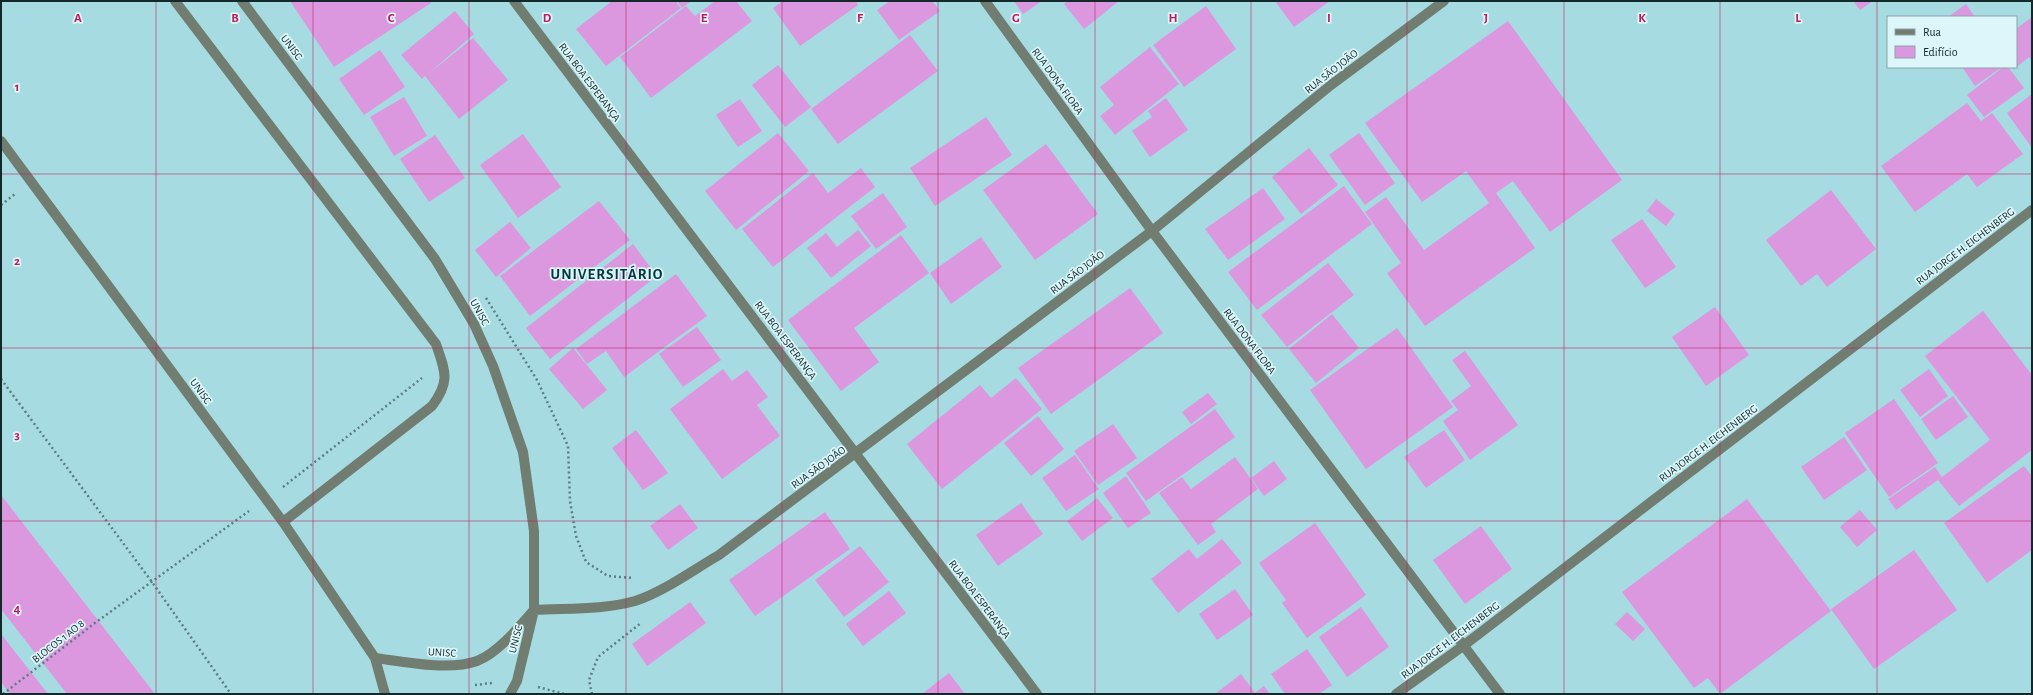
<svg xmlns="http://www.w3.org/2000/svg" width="2033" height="695" font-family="'Alegreya Sans',sans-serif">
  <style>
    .building { fill: #db98df }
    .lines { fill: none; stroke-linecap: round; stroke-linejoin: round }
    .path { stroke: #5a7e83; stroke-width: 2.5; stroke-dasharray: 2 3; stroke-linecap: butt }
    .minor { stroke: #707d70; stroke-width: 10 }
    .grid { fill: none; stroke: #c2185b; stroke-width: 1; stroke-opacity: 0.55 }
    .labels { text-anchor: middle; stroke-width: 3.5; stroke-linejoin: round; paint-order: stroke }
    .street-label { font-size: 11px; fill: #13282b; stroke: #dcf6f9 }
    .district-label { font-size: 15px; font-weight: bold; letter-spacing: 1px; fill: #00383e; stroke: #dcf6f9 }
    .grid-label { font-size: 13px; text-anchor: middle; font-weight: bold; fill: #c2185b; stroke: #dcf6f9; stroke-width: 3.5; stroke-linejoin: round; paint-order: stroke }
  </style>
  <rect width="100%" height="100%" fill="#a6dbe1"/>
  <!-- building -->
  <path class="building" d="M290 1H430L431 3 334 67Z
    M612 1H675L681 8 606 66 576 29Z
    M677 1H691L682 8Z
    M715 1H736L752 21 651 98 620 57 686 6 695 16Z
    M783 1H856L858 5 800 46 773 8Z
    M890 1H932L940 11 899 40 877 10Z
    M1014 1H1042L1023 14Z
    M1067 1H1119L1084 29 1064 4Z
    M1275 1H1330L1294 27Z
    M1853 1H1873L1860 10Z
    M1966 4 1975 17H1948Z
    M1206 6 1236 49 1184 87 1153 45Z
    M455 11 474 34 427 75 473 38 508 80 459 119 425 76 422 79 401 55Z
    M2032 17V61L2029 57 2014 69 2013 67H2016V29Z
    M1508 21 1622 180 1550 232 1513 181 1496 193 1535 248 1425 326 1387 273 1401 263 1365 212 1386 197 1424 250 1489 203 1466 171 1422 202 1365 123Z
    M910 35 938 71 838 144 811 109Z
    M1150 47 1179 84 1115 135 1100 116 1114 105 1100 87Z
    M380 50 405 87 364 115 339 79Z
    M778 65 811 107 785 127 752 85Z
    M1962 67H2002L1975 86Z
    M2003 67H2008L2024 88 1984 117 1967 95Z
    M2032 94V148L2007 113Z
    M404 97 427 136 394 156 370 117Z
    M1166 98 1188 130 1150 157 1132 131 1152 117 1148 111Z
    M740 99 762 131 738 147 716 115Z
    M1967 103 1981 121 1992 113 2023 154 1977 187 1967 174 1915 212 1881 166Z
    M986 117 1012 155 935 206 910 168Z
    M778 133 809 171 736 230 705 191Z
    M1359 133 1395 183 1365 205 1329 155Z
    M523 134 561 187 518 218 480 165Z
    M435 135 465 178 429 202 400 159Z
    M1046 144 1098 214 1035 260 983 190Z
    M1309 148 1338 185 1301 214 1272 177Z
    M861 168 875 187 773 267 742 229 813 173 828 193Z
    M1344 186 1372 224 1257 310 1228 272Z
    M1263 188 1285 219 1228 260 1205 229Z
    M1831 190 1876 249 1827 287 1817 274 1801 286 1766 240Z
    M883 193 907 227 876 249 851 216Z
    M1656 199 1675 214 1666 226 1647 211Z
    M599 201 630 240 530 316 500 276Z
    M1642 219 1676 267 1645 288 1611 240Z
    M510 222 531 248 496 277 475 250Z
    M858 230 871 246 831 278 807 248 826 233 837 247Z
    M901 235 929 273 854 328 879 362 841 391 788 320Z
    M981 237 1002 267 951 304 930 273Z
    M633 244 657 276 550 359 526 328Z
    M1328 263 1354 295 1287 347 1261 315Z
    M676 274 707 316 624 377 606 351 587 364 576 349Z
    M1130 288 1163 333 1051 414 1018 368Z
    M1715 307 1749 355 1706 386 1672 337Z
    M1983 311 2032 375V450L1959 506 1938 480 1990 440 1925 356Z
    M1332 314 1359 348 1316 383 1289 349Z
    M697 327 721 360 683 387 659 354Z
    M1397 328 1453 407 1366 469 1310 390Z
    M573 348 607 390 583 409 549 369Z
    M1465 351 1518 425 1470 460 1443 421 1458 410 1451 401 1471 386 1452 360Z
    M723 369 732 381 747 370 768 397 757 405 780 436 722 479 670 409Z
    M1929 369 1948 396 1920 417 1900 390Z
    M1016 378 1042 409 942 489 907 444 980 385 991 398Z
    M1208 393 1217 404 1191 424 1182 412Z
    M1953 396 1968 417 1936 440 1921 419Z
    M1894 399 1938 463 1889 497 1845 433Z
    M1215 409 1235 437 1146 501 1126 473Z
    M1038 416 1064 449 1031 476 1004 443Z
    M1113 424 1137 458 1098 485 1074 451Z
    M636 430 668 473 643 490 612 448Z
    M1444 430 1465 460 1426 488 1404 457Z
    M1844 437 1867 470 1824 500 1801 467Z
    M1075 455 1099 489 1066 511 1042 478Z
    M1235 457 1258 489 1211 524 1216 532 1198 545 1159 493 1182 477 1191 489Z
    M1274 461 1287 479 1264 496 1251 478Z
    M2024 466 2032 476V550L1987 583 1944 523Z
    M1935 467 1942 477 1896 510 1888 499Z
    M1126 476 1151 513 1128 528 1103 493Z
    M1 495 155 694H67L1 609Z
    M1097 498 1113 518 1082 541 1067 521Z
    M1747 499 1831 611 1720 694 1708 678 1694 688 1622 592Z
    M1021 503 1043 534 998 566 976 535Z
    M680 504 698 528 668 550 650 526Z
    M1860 510 1877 530 1857 547 1840 527Z
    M825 512 850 549 755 616 729 580Z
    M1315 523 1366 595 1307 638 1282 603 1286 600 1259 563Z
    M1481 526 1512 569 1465 604 1433 560Z
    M1222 539 1242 563 1178 613 1151 579 1189 549 1197 559Z
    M860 546 889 582 844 617 815 580Z
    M1914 550 1957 610 1874 669 1831 609Z
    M1235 589 1253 615 1217 640 1199 614Z
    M889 591 906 613 863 646 846 624Z
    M690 602 706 623 647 666 632 644Z
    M1361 607 1389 647 1347 677 1319 637Z
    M1627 612 1645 629 1633 641 1615 624Z
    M1 634 48 694H10L1 682Z
    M1307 649 1332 685 1319 694H1285L1271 674Z
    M949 673 965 694H922Z
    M1241 674 1255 693 1264 686 1270 694H1215Z"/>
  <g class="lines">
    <!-- path -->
    <path class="path" d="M1 205 15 194
      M486 298 537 380 568 446 570 501 576 536 586 562 608 576 633 578
      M1 379 152 582 231 694
      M283 487 422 378
      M475 685 492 683
      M538 687 564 694
      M3 694 95 623 249 511
      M592 694 589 680 598 657 641 623"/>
    <!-- minor -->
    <path class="minor" d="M175 1 436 344C445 371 451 381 432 406L283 522
      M242 1 435 259 474 324 493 366 523 452 534 531V610L517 681 510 694
      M514 1 1037 694
      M985 1 1152 231 1500 694
      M1 141 283 522 375 658 385 694
      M375 658C405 662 449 671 477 661 498 653 520 626 534 610 567 608 603 610 635 601 663 592 693 570 719 555L1152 231 1331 85 1444 1
      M1396 694 1463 646 2032 210"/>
  </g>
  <!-- grid -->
  <path class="grid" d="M156 1V694M313 1V694M469 1V694M626 1V694M782 1V694M938 1V694M1095 1V694M1251 1V694M1407 1V694M1564 1V694M1720 1V694M1877 1V694M1 174H2032M1 348H2032M1 521H2032"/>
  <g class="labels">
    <!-- street labels -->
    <g class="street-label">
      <text transform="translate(292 47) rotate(53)" y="4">UNISC</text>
      <text transform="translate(1331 71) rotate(-38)" y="4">RUA SÃO JOÃO</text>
      <text transform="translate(1058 81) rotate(54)" y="4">RUA DONA FLORA</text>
      <text transform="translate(590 82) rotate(53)" y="4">RUA BOA ESPERANÇA</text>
      <text transform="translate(1965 246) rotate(-37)" y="4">RUA JORGE H. EICHENBERG</text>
      <text transform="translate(1077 272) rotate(-37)" y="4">RUA SÃO JOÃO</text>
      <text transform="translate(480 312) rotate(61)" y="4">UNISC</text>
      <text transform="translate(786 340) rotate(53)" y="4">RUA BOA ESPERANÇA</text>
      <text transform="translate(1250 341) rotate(53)" y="4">RUA DONA FLORA</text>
      <text transform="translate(201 391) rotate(54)" y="4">UNISC</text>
      <text transform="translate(1708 443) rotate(-37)" y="4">RUA JORGE H. EICHENBERG</text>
      <text transform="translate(818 467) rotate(-36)" y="4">RUA SÃO JOÃO</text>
      <text transform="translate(980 599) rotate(53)" y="4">RUA BOA ESPERANÇA</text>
      <text transform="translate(515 639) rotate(-76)" y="4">UNISC</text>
      <text transform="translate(1450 640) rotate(-37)" y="4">RUA JORGE H. EICHENBERG</text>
      <text transform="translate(58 641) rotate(-38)" y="4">BLOCOS 1 AO 8</text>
      <text transform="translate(442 652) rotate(3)" y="4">UNISC</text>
    </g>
    <!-- district labels -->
    <g class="district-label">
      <text x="607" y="279">UNIVERSITÁRIO</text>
    </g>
  </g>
  <g class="grid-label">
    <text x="78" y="22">A</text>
    <text x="235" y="22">B</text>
    <text x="391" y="22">C</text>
    <text x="547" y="22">D</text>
    <text x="704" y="22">E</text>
    <text x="860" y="22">F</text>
    <text x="1016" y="22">G</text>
    <text x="1173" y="22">H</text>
    <text x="1329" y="22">I</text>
    <text x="1486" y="22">J</text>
    <text x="1642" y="22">K</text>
    <text x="1798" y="22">L</text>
    <text x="17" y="91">1</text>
    <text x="17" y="265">2</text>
    <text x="17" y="439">3</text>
    <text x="17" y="613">4</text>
  </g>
  <!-- border -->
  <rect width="2033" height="695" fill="none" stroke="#13282b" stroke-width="4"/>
  <!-- legend -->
  <rect x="1887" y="16" width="130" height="52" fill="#dcf6f9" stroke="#8ca4a7"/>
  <rect x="1895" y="29" width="20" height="6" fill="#707d70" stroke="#8ca4a7"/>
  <text x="1923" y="36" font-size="12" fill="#13282b">Rua</text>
  <rect x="1895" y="46" width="20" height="12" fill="#db98df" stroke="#8ca4a7"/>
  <text x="1923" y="56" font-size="12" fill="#13282b">Edifício</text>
</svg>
